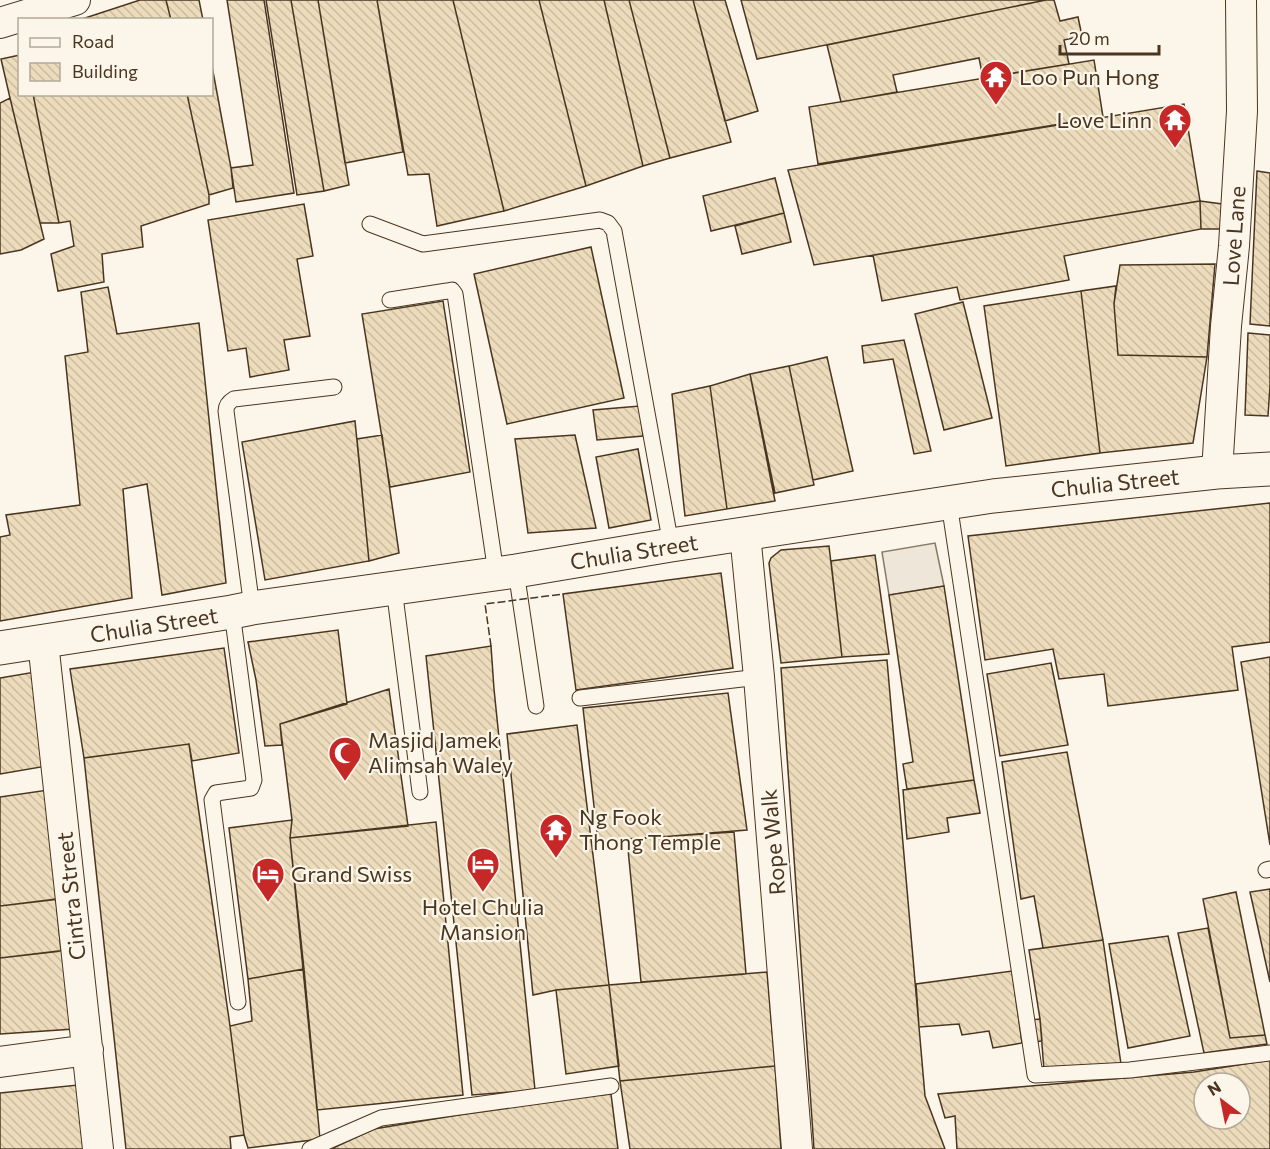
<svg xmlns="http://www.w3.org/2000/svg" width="1270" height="1149" font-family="Commissioner,sans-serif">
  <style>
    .garden { fill: #ede6d9; stroke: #887966; stroke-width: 1.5 }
    .building { fill: url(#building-back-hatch); stroke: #4a3520; stroke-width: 1.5; fill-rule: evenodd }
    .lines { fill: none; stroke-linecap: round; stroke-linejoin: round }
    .service-casing { stroke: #4a3520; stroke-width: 17 }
    .minor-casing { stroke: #4a3520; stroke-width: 32 }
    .secondary-casing { stroke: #4a3520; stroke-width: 35 }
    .service { stroke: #fbf6e9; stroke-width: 15 }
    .minor { stroke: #fbf6e9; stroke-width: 30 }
    .secondary { stroke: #fbf6e9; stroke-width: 33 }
    .fence { stroke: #4a3520; stroke-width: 1.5; stroke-dasharray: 8 3; stroke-linecap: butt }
    .labels { text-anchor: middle; stroke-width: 4.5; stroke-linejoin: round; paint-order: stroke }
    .poi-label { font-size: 22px; fill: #4a3520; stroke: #fbf6e9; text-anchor: start }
    .street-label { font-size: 22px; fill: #4a3520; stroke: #fbf6e9 }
  </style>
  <defs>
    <pattern id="building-back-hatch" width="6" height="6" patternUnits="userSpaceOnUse" patternTransform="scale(1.5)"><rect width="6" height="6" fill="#ecdcbc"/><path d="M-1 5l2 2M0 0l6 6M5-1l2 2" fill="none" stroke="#ccbda1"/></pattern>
  </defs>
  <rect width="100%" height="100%" fill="#fbf6e9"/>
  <!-- garden -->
  <path class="garden" d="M935 543 944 586 889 595 882 552Z"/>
  <!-- building -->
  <path class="building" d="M140 0H166L171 20H79Z
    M166 0H199L203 20H171Z
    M227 0H264L294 193 236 202 231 168 253 165Z
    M266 0H291L324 191 297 195Z
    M291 0H318L349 185 324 191Z
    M318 0H377L403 152 345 163Z
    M377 0H453L504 211 437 226 429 174 408 175Z
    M453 0H539L586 186 504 211Z
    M539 0H604L643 166 586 186Z
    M604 0H629L670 158 643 166Z
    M629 0H693L731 142 670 158Z
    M693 0H725L758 111 725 121Z
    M741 0H1046L757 59Z
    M1046 0H1054L1060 21 1078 17 1082 36 1064 40 1069 64 983 78 979 58 893 75 897 92 841 102 827 45Z
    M20 55V94H33L59 223H40L10 98 1 59Z
    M1094 60 1103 117 818 164 809 107Z
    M212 66 231 168 233 188 209 195 187 94H212Z
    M33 94H187L209 195V204L141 226 143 247 102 254 104 282 58 291 51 254 74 246 70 221 59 223Z
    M10 98 44 239 21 250 0 254V103Z
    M1184 104 1200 201 814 265 788 170Z
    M1257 171 1270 173V326L1250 324Z
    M775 178 784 213 711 231 703 196Z
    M1200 201 1201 229 1064 256 1069 280 960 300 957 287 882 301 873 255Z
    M1200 201 1222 204V229H1201Z
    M304 204 313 256 297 259 310 336 284 340 289 370 250 377 246 348 228 351 208 220Z
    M784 213 791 242 742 254 735 226Z
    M591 247 624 398 507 424 474 274Z
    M1215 264 1207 357 1118 355 1114 304 1120 265Z
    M1116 286 1114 304 1118 355 1207 357 1193 443 1100 453 1081 291Z
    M108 287 117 334 199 323 226 583 162 595 147 484 123 489 132 598 0 621V537L10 535 6 515 80 505 65 356 88 352 81 292Z
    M1081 291 1100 453 1006 466 984 306Z
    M443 301 470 472 390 487 362 314Z
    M963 302 992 418 944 430 915 314Z
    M1248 333 1270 335V386L1268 416 1245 415Z
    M904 340 931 451 914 454 893 359 864 363 862 346Z
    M827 357 853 471 813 480 789 366Z
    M789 366 814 485 775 493 750 374Z
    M750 374 775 501 727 509 710 386Z
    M710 386 727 509 685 516 672 394Z
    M640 406 643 436 597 440 593 410Z
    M355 421 369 561 265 580 242 442Z
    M382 435 399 553 369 561 357 439Z
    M575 435 596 528 528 533 515 439Z
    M638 449 651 520 609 528 596 457Z
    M1270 503V642L1232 647 1238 690 1108 706 1104 674 1059 679 1053 649 985 660 968 536Z
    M829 546 842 657 781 663 769 563 771 558 781 550Z
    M875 555 889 654 842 657 831 561Z
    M721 573 733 668 576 690 563 594Z
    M944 586 974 780 907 789 903 764 913 762 889 595Z
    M338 630 347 704 280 724 282 745 265 746 256 680 248 642Z
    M491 646 494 689 535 1090 472 1095 426 656Z
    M224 648 239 753 192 761 189 744 84 758 70 669Z
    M1270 657V845L1241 662Z
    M887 660 925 1096 945 1149H814L781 668Z
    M1051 663 1068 745 1000 756 987 674Z
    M35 672 47 766 0 774V678Z
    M389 689 408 826 290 838 292 820 280 724Z
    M728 693 747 830 598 842 583 708Z
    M577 725 609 985 556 990 533 995 507 734Z
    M189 744 230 1026 244 1135 230 1137 231 1149H126L84 758Z
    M1067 752 1103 940 1043 948 1034 896 1021 899 1002 762Z
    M974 780 980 813 947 818 949 832 907 839 903 790Z
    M48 790 59 899 0 906V797Z
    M292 820 290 838 304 969 248 979 229 828Z
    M436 822 463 1095 317 1110 290 838Z
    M734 832 746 974 641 982 627 839Z
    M1270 889V982L1250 892Z
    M1236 892 1265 1035 1230 1038 1203 899Z
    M56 899 61 951 0 958V906Z
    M1208 928 1230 1038 1265 1035 1267 1044 1204 1053 1178 933Z
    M1168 936 1190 1036 1128 1048 1109 944Z
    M1103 940 1121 1064 1044 1070 1040 1019 1029 950Z
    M66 950 74 1029 0 1034V958Z
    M304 969 320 1139 248 1148 244 1135 230 1026 252 1021 248 979Z
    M1012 971 1022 1043 993 1048 989 1031 962 1035 959 1024 919 1027 916 984Z
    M767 972 775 1066 620 1081 609 985Z
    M609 985 619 1066 566 1074 556 990Z
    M1040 1019 1042 1041 1022 1043 1019 1021Z
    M1270 1060V1149H957L955 1116 945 1118 938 1094 1194 1072ZM1204 1083H1240V1119H1204Z
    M775 1066 781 1149H630L620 1081Z
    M78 1085 86 1149H0V1093Z
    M611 1094 618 1149H331L374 1129 547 1100Z"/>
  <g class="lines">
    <!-- service casing -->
    <g class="service-casing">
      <path id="service" d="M370 224 423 244 600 220 608 223 614 231 671 545
        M390 300 447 291 452 290 455 294 496 573
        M949 503 1035 1075 1130 1070 1270 1053
        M516 571 536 706
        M394 588 420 792
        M252 608 226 411C226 405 229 402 234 399L334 387
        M232 612 254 780 251 788 216 793 212 800 238 1002
        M580 698 759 677
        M1266 870 1270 869
        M310 1149 381 1118 611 1086"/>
    </g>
    <!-- minor casing -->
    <g class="minor-casing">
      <path id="minor" d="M0 23 75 0
        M1217 472 1226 326 1234 246 1242 111 1241 0
        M745 534 759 677 797 1149
        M43 642 98 1149
        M0 1062 88 1050"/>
    </g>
    <!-- secondary casing -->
    <g class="secondary-casing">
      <path id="secondary" d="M0 648 232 612 252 608 516 571 671 545 993 496 1217 472 1270 469"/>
    </g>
    <!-- service -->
    <use href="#service" class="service"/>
    <!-- minor -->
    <use href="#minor" class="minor"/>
    <!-- secondary -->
    <use href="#secondary" class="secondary"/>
    <!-- fence -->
    <path class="fence" d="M491 646 485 604 563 594"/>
  </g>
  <!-- icons -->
  <defs>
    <g id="temple-pin" transform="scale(1.725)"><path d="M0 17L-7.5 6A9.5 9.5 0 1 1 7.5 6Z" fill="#c62828" stroke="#fbf6e9"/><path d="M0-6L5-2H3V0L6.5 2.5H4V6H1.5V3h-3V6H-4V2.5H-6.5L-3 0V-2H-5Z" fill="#fff"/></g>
    <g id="mosque-pin" transform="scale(1.725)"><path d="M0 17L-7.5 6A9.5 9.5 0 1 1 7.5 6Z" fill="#c62828" stroke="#fbf6e9"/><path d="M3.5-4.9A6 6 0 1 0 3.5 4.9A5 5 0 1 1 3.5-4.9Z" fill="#fff"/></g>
    <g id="hotel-pin" transform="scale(1.725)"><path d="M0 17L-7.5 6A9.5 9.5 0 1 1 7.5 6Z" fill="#c62828" stroke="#fbf6e9"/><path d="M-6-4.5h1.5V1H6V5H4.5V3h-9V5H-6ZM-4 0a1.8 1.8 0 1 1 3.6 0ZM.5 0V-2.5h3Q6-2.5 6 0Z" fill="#fff"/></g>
  </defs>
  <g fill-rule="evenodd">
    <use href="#temple-pin" x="996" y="77"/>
    <use href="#temple-pin" x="1175" y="120"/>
    <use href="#mosque-pin" x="345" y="753"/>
    <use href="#temple-pin" x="556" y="830"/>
    <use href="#hotel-pin" x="483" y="864"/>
    <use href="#hotel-pin" x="268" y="874"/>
  </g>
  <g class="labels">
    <!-- poi labels -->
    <g class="poi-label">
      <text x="1019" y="85">Loo Pun Hong</text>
      <text x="1152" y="128" text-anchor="end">Love Linn</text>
      <text x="368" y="748">Masjid Jamek<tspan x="368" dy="25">Alimsah Waley</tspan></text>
      <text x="579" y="825">Ng Fook<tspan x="579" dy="25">Thong Temple</tspan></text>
      <text x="291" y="882">Grand Swiss</text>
      <text x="483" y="915" text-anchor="middle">Hotel Chulia<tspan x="483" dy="25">Mansion</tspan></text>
    </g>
    <!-- street labels -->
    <g class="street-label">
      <text transform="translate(1234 236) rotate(-86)" y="8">Love Lane</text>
      <text transform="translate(1115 483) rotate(-6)" y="8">Chulia Street</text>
      <text transform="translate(634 552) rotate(-9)" y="8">Chulia Street</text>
      <text transform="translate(154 625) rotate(-9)" y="8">Chulia Street</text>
      <text transform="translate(773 842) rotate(-95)" y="8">Rope Walk</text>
      <text transform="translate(71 896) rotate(-96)" y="8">Cintra Street</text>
    </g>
  </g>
  <!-- legend -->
  <rect x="18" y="18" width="195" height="78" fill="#fbf6e9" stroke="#b4a999" stroke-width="1.5"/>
  <rect x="30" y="38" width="30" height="9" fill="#fbf6e9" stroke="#b4a999" stroke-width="1.5"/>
  <text x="72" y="48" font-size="18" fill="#4a3520">Road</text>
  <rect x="30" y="63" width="30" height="18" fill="url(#building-back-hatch)" stroke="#b4a999" stroke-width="1.5"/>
  <text x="72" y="78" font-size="18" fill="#4a3520">Building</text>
  <!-- north arrow -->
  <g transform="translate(1222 1101) rotate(328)"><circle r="28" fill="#fbf6e9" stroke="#b4a999" stroke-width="1.5"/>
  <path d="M0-4.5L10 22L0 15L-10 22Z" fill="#c62828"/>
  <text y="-9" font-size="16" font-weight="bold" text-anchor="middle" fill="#4a3520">N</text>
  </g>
  <!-- scale -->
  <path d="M1060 45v9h99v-9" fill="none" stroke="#4a3520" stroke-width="3"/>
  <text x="1069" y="45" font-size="18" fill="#4a3520" stroke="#fbf6e9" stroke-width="4.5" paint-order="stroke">20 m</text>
</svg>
